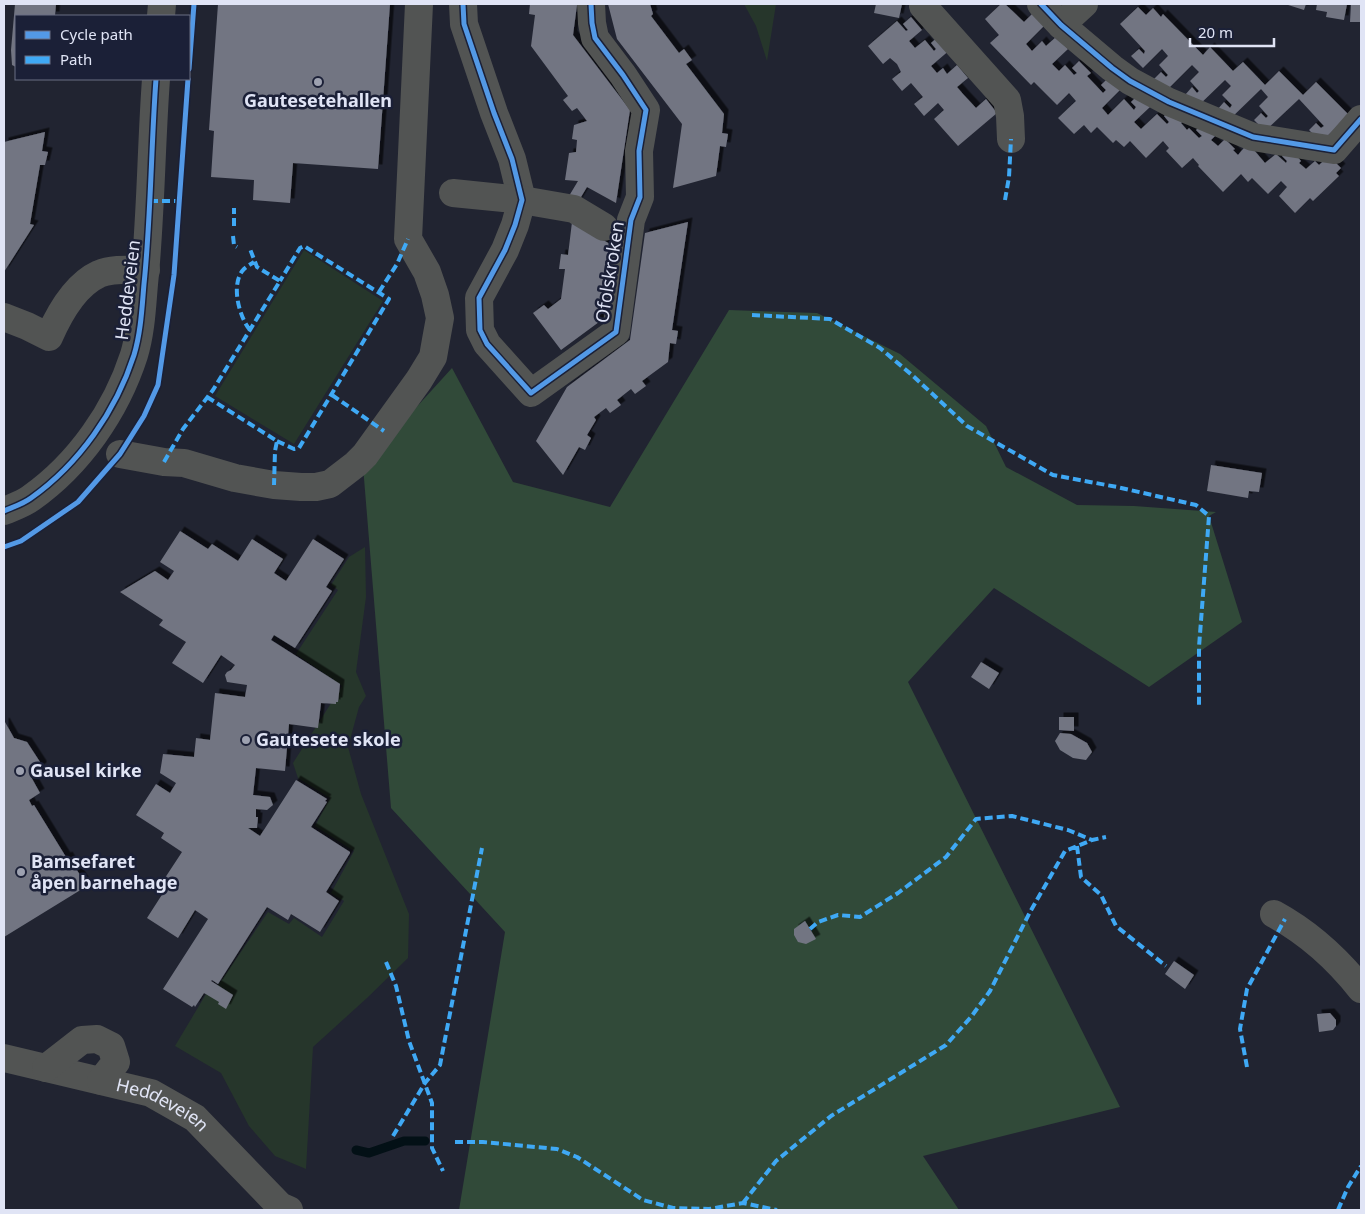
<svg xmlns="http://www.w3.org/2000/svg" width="1365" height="1214" font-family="'Noto Sans',sans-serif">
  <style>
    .green { fill: #26362b }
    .forest { fill: #314a39 }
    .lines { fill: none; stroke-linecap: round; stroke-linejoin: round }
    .stream { stroke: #031016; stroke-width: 9 }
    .building { fill: #727582; filter: url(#shadow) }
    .minor { stroke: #525453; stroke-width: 28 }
    .quiet { stroke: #3fa9f5; stroke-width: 4; stroke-dasharray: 8 4; stroke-linecap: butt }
    .cycleway-casing { stroke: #1b2037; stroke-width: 8 }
    .cycleway { stroke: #5399e6; stroke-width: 5 }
    .poi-dot { fill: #9da1b0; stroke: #1b2037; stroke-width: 2 }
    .labels { text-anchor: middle; stroke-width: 5; stroke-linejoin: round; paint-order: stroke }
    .poi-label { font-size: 18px; font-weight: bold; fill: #e0e4f5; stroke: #1b2037; text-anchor: start }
    .street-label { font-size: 18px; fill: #e0e4f5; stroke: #1b2037 }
  </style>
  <defs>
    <filter id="shadow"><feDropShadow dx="4.5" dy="-4.5" stdDeviation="0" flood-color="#0009"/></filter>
  </defs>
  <rect width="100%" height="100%" fill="#212431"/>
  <!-- green -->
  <path class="green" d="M744 4H776L767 61 756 26Z
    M304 250 383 301 294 444 215 396Z
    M365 547 366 597 356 672 366 696 359 707 348 747 361 794 409 914 408 958 367 998 313 1047 306 1169 275 1156 249 1126 221 1073 175 1046 212 984 217 987 268 912 289 924 294 918 322 937 344 901 331 893 354 851 315 826 330 798 298 778 293 763 342 686 296 654 338 590 331 585 349 557Z"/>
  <!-- forest -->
  <path class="forest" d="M729 310 817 313 900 354 986 426 1006 467 1077 505 1134 506 1216 512 1209 516 1242 622 1149 687 994 588 908 682 1120 1107 923 1156 959 1210H459L505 932 391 808 363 466 452 368 513 482 610 507Z"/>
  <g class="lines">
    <!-- stream -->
    <path class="stream" d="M356 1150 369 1153 404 1141H425"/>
  </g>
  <!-- building -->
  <path class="building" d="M15 4H56L55 16H16V67L12 65 11 50Z
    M218 4H390L378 169 293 163 290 203 253 200 254 180 211 177 214 131 209 130Z
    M530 4 577 5 573 35 630 110 616 203 587 187 578 202 569 196 578 181 565 180 569 153 576 152 577 140 572 139 574 125 587 121 577 108 572 111 563 100 568 96 531 46 535 15 529 14Z
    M608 4H650L653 14 651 16 679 53 684 49 692 60 686 64 724 114 722 133 728 134 726 147 720 146 716 176 673 188 682 124 617 39Z
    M876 4H902L899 18 874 13Z
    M1001 4H1005L1024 22 1033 13 1045 25 1026 44 1032 51 1042 41 1046 46 1056 37 1068 49 1052 64 1059 71 1065 65 1074 75 1077 73 1072 68 1079 61 1091 73 1087 76 1103 93 1106 90 1101 85 1108 78 1120 90 1102 108 1108 115 1124 99 1134 110 1136 107 1131 102 1138 95 1150 107 1134 122 1141 129 1157 114 1167 124 1169 122 1164 116 1171 109 1183 121 1181 123 1187 130 1189 128 1199 138 1202 136 1196 130 1204 123 1216 135 1211 140 1218 146 1225 139 1235 149 1233 150 1238 155 1248 143 1265 163 1276 154 1286 163 1287 161 1282 156 1290 148 1301 161 1299 163 1306 169 1315 161 1319 165 1329 156 1341 168 1336 173 1339 176 1313 201 1310 198 1295 213 1279 196 1287 187 1281 181 1268 194 1252 178 1248 182 1241 174 1223 192 1198 166 1199 165 1193 158 1182 168 1166 151 1169 148 1163 141 1146 158 1130 141 1124 147 1116 140 1113 143 1097 127 1091 133 1084 125 1074 134 1058 118 1076 101 1069 93 1057 105 1034 82 1031 85 990 43 999 35 985 19Z
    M1285 4H1306L1304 10Z
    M1317 4H1347L1344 20 1326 17 1327 12 1316 10Z
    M1351 4H1361V22H1350Z
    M1138 7 1146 15 1153 8 1161 17 1163 14 1203 55 1210 47 1233 71 1243 62 1265 85 1279 71 1303 95 1316 82 1349 115 1321 142 1309 130 1316 123 1321 128 1324 126 1299 99 1265 131 1254 120 1261 113 1266 118 1268 116 1259 106 1268 97 1261 89 1228 121 1217 110 1224 102 1230 108 1232 105 1222 95 1231 86 1225 80 1197 107 1185 95 1192 87 1197 93 1199 91 1190 81 1199 72 1192 65 1165 92 1153 80 1161 72 1166 77 1168 75 1159 65 1168 56 1162 49 1143 68 1131 56 1139 49 1144 54 1145 51 1120 24Z
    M911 17 922 30 909 41 915 48 925 40 934 51 936 49 931 43 939 36 951 49 931 66 937 73 943 68 947 74 957 65 968 78 957 87 963 94 976 108 986 99 997 113 958 146 934 119 944 110 938 103 924 116 914 104 923 97 911 83 902 91 892 79 901 72 897 64 890 58 883 64 868 46 897 21 906 31 908 30 903 24Z
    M45 132 42 151 48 152 45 165H40L30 224 34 225 4 272V142Z
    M572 222 610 244 599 322 561 350 533 313 544 305 548 309 561 299 565 269H559L561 254 568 255Z
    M688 222 672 330 678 331 676 344 670 343 668 362 642 381 646 386 635 394 631 389 617 400 621 405 610 413 606 408 594 417 596 420 587 435 591 438 585 450 579 447 563 475 536 441 567 387 630 340 645 233Z
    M1211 465 1262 473 1259 492 1249 491 1248 498 1207 491Z
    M180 531 208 549 212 544 238 561 252 539 283 559 274 573 286 581 313 539 344 559 326 587 332 591 295 648 274 635 271 640 340 684 338 702H336V704L321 703 318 728 289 724 285 771 256 768 253 795 270 797 273 805 267 810 256 809V817H258L257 828H248L260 836 296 780 327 799 325 801 327 802 311 827 350 852V853L326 892 339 901 320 932 291 914 288 920 267 907 218 984 212 980 211 981 233 995 226 1009 218 1004 219 1002 204 993 195 1007 194 1005 192 1007 163 989 208 919 195 910 178 938 147 918 165 890 159 887 182 852 161 838 164 833 136 815 156 784 170 793 176 783 160 773 163 754 194 757 196 738 210 740 215 693 245 697 247 685 227 682 225 675 227 672 231 670 235 665 221 655 203 683 172 663 186 642 159 625 163 620 120 592 155 571 168 580 174 571 160 562Z
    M981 662 999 673 989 689 971 677Z
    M1059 717H1074V731L1059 730Z
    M5 722 14 738 27 742 42 765V767L30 775 40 793 29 800 32 806 34 805 66 857 68 856 87 886 4 937V723Z
    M1060 733 1071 734 1087 743 1092 752 1086 760 1073 758 1060 750 1055 741Z
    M805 921 816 939 806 944 798 942 794 935V929Z
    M1174 961 1194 975 1185 989 1165 974Z
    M1330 1013 1336 1020V1026L1333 1030 1319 1032 1317 1014Z"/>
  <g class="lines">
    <!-- minor -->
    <g class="minor">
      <path d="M463 4 464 24 494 113 512 159 522 200 515 225 505 250 479 298 480 330 487 344 531 393 616 332 631 220 640 197 639 151 646 110 623 75 595 38 592 23 591 4"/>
      <path d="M924 4 923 6 1007 100 1010 116 1011 139"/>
      <path d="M1041 4 1061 25 1112 68 1130 81 1169 102 1253 137 1334 150 1361 119"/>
      <path d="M161 16 162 4"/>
      <path d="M1061 25 1084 4"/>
      <path d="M453 193 522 200 574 209 604 227"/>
      <path d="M4 317 27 326 49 337C59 314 75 285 99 274 113 268 131 270 146 270"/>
      <path d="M120 454 164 462 184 463 235 478 274 485 301 487H316L330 484 356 464 365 455 419 380 433 357 436 340 440 318 435 295 427 272 408 239 419 4"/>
      <path d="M4 511C13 507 23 504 31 498 79 464 116 411 134 355 141 332 142 307 144 284 151 216 151 147 156 79"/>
      <path d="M1274 914C1307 932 1338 960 1361 989"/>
      <path id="s1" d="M4 1058 151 1093 195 1118 280 1206 289 1210"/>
      <path d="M46 1068 82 1040 97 1039 111 1046 116 1062 101 1081"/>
    </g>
    <!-- quiet -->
    <path class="quiet" d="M1005 200 1009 177 1011 139
      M150 201H180
      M234 226V208
      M233 236 234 245 237 247
      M379 292 397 264 408 239
      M752 315 830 319 880 348 912 375 967 426 1053 475 1117 487 1196 505 1209 516 1199 647V708
      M250 330C239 317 230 283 244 269 247 266 251 264 254 262
      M332 395 384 431
      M207 397 277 441 275 451 274 485
      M277 441 294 449 299 448 389 299 304 246 300 248 280 281
      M164 462 183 429 213 390 280 281 257 267 250 249
      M1077 846 1081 877 1101 895 1116 926 1166 966
      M810 929 818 922 838 915 860 917 898 893 946 857 976 819 1012 816 1068 830 1092 840
      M386 962 396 986 409 1041 432 1103V1148L443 1171
      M1247 1067 1240 1029 1247 989 1285 919
      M393 1136 425 1083 440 1065 482 848
      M455 1142H483L557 1149 577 1157 643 1200 673 1208 709 1209 743 1203 777 1210
      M743 1203 776 1161 831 1116 946 1045 971 1017 990 991 1030 912 1065 851 1092 840 1106 837
      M1338 1210 1348 1187 1361 1166"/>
    <!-- cycleway casing -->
    <g class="cycleway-casing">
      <path id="cycleway" d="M463 4 464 24 494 113 512 159 522 200 515 225 505 250 479 298 480 330 487 344 531 393 616 332 631 220 640 197 639 151 646 110 623 75 595 38 592 23 591 4
        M1041 4 1061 25 1112 68 1130 81 1169 102 1253 137 1334 150 1361 119
        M189 69 194 4
        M4 511C13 507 23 504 31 498 79 464 116 411 134 355 141 332 142 307 144 284 151 216 151 147 156 79
        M4 547 21 541 78 502 120 454 144 416 158 385 174 275 188 79"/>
    </g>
    <!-- cycleway -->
    <use href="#cycleway" class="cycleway"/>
  </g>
  <!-- markers -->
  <g class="poi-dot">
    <circle cx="318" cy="82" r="5"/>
    <circle cx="246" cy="740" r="5"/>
    <circle cx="20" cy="771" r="5"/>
    <circle cx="21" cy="872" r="5"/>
  </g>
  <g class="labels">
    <!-- poi labels -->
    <g class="poi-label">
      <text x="318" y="107" text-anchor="middle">Gautesetehallen</text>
      <text x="256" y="746">Gautesete skole</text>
      <text x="30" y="777">Gausel kirke</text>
      <text x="31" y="868">Bamsefaret<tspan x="31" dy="21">åpen barnehage</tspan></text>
    </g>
    <!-- street labels -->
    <g class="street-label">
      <text transform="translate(610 272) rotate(-81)" y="6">Ofolskroken</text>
      <text transform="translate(128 290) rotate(-83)" y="6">Heddeveien</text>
      <text dy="6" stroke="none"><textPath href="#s1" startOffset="166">Heddeveien</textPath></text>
    </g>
  </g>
  <!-- border -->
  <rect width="1365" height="1214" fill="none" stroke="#e0e4f5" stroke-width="10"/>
  <!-- legend -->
  <rect x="15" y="15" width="175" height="65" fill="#1b2037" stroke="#6a6e83"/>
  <rect x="25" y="31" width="25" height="8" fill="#5399e6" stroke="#6a6e83"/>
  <text x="60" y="40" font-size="15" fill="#e0e4f5">Cycle path</text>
  <rect x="25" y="56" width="25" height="8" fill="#3fa9f5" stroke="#6a6e83"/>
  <text x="60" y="65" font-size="15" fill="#e0e4f5">Path</text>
  <!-- scale -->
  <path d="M1190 38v8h84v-8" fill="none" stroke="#e0e4f5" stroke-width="2.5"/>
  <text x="1198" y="38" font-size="15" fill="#e0e4f5" stroke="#1b2037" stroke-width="4" paint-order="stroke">20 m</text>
</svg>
